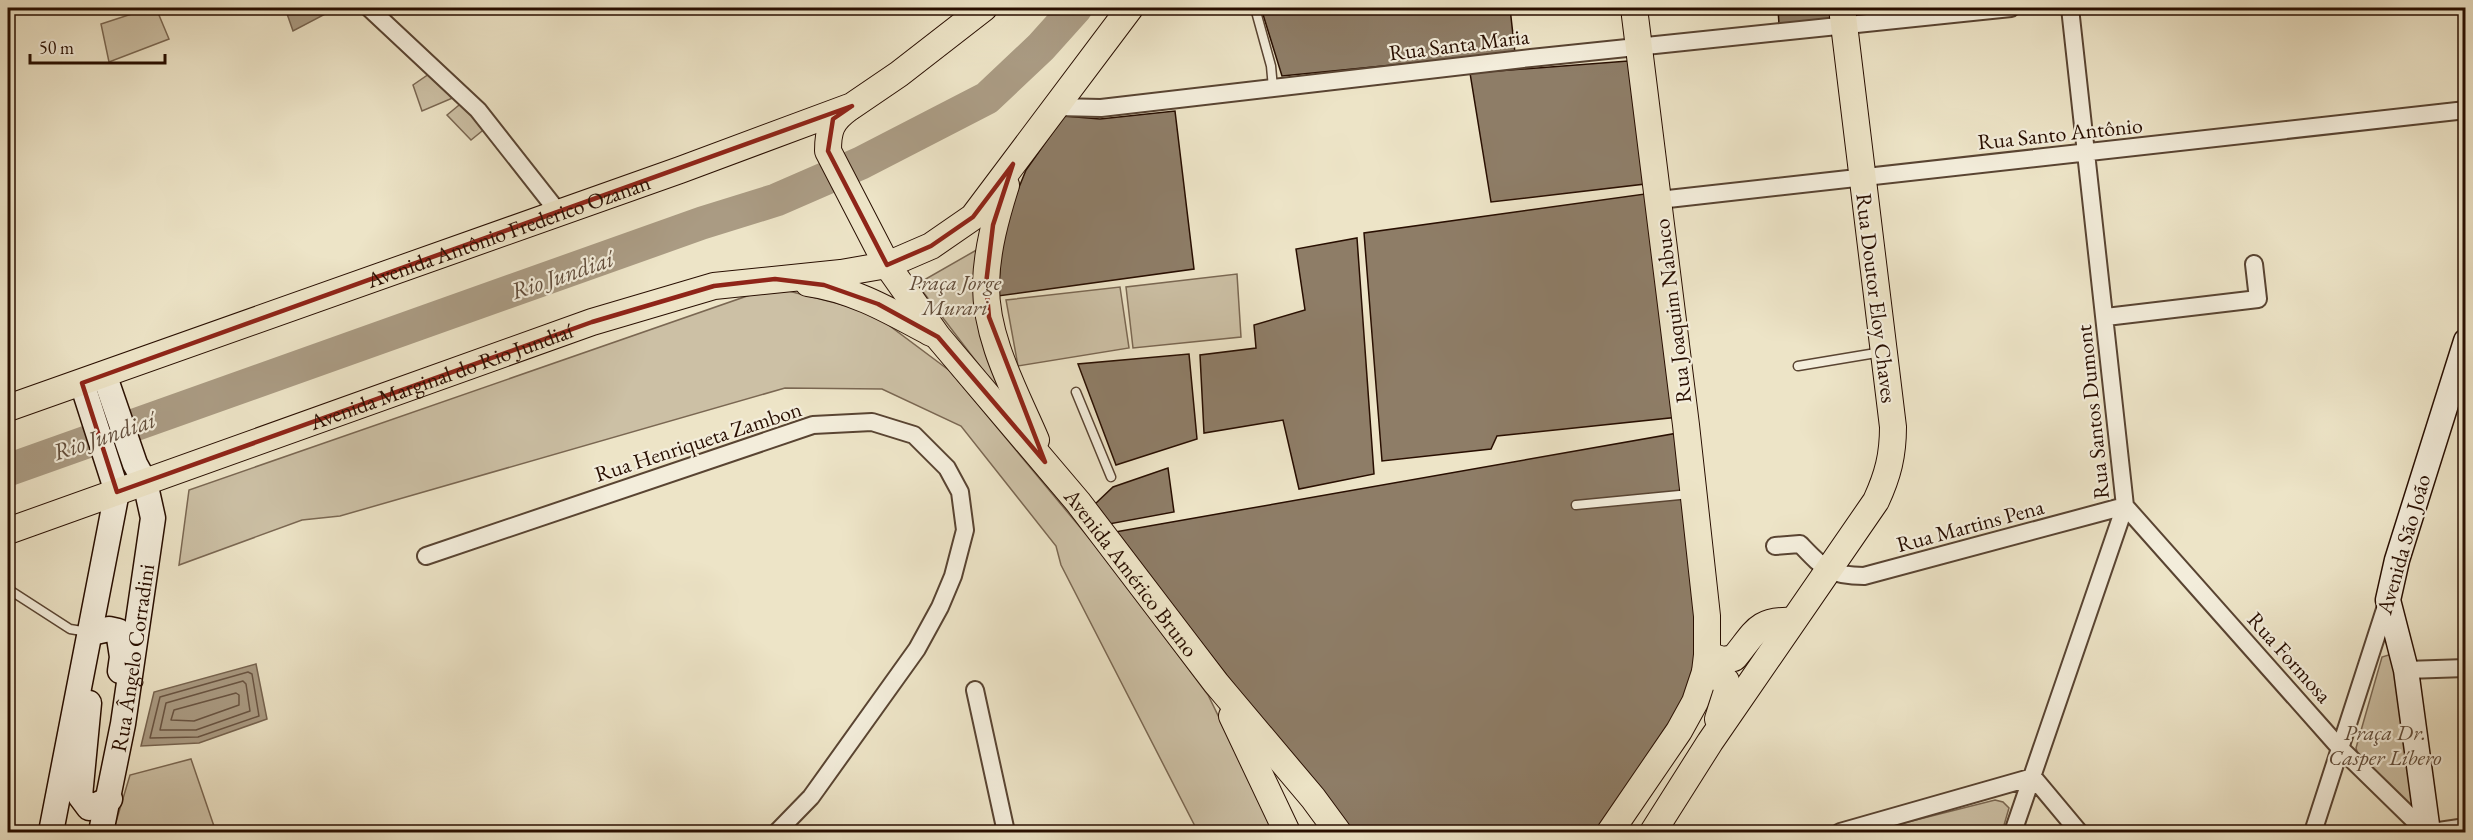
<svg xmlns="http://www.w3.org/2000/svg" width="2473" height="840" font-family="'EB Garamond',serif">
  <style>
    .green { fill: #ccc0a5; stroke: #7a6752; stroke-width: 1.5 }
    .water { fill: #aa9b83; stroke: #76634f; stroke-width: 1.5 }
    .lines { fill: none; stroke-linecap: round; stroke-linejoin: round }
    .shore { stroke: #695442; stroke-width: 1.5 }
    .river { stroke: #aa9b83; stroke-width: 33 }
    .building { fill: #8e7d67; stroke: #280e00; stroke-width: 1.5 }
    .lane-casing { stroke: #594432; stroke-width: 11 }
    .street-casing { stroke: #594432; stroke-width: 20 }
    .secondary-casing { stroke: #280e00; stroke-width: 27 }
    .primary-casing { stroke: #280e00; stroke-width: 28 }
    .lane { stroke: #f3eddb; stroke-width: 8 }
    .street { stroke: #f3eddb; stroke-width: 16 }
    .secondary { stroke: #f3eddb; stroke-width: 24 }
    .primary { stroke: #ede4c7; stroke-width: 26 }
    .marked { fill: none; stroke: #8f2418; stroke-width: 4.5; stroke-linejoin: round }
    .labels { text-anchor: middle; stroke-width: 4.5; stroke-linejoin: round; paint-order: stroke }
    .street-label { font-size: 22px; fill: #280e00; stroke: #f3eddb }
    .park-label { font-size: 22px; font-style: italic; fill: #614c3a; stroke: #f3eddb }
    .water-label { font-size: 24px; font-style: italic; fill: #624d3b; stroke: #f3eddb }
  </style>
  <rect width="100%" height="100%" fill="#ede4c7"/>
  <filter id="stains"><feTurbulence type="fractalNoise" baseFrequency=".00333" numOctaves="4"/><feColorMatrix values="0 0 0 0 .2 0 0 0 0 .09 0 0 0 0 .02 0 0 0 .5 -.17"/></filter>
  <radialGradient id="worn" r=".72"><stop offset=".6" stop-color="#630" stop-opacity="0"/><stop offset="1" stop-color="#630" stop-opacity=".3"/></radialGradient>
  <!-- green -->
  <path class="green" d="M150 8H156L169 39 109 62 101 24Z
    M432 72 455 97 422 111 413 85Z
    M464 101 487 127 471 140 447 115Z
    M980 248 1008 403 917 284Z
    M1237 274 1241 337 1133 348 1126 287Z
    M773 287 871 312 950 371 1104 556 1208 695 1275 832H1198L1061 565 1056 546 961 426 882 389 785 388 340 516 302 520 179 565 189 490Z
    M1120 287 1129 348 1018 366 1006 300Z
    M2395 653 2418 813 2358 755 2356 748 2382 657Z
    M191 759 216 832H113L130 775Z
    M1995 800 2003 802 2009 808 2002 832H1877L1884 828Z"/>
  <!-- water -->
  <path class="water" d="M285 8H332L333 10 293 31Z
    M256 664 267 719 199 743 141 746 154 692Z"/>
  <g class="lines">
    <!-- shore -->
    <path class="shore" d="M248 672 252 674 259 716 198 737 150 738 160 697Z
      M243 681 246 684 250 711 196 730H160L166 703Z
      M236 693 239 695V705L194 721 171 720 174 710Z"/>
    <!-- river -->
    <path class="river" d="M8 470 702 223 776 200 861 163 987 98 1041 47 1076 8"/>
  </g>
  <!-- building -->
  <path class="building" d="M1261 8H1510L1515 53 1282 76Z
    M1778 8H1837L1839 20 1779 25Z
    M1628 61 1645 184 1491 202 1470 73Z
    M1175 111 1194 269 998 296 1003 227 1026 170 1064 116 1100 119Z
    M1652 193 1679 417 1497 436 1491 449 1382 461 1364 233Z
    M1357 238 1374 474 1299 489 1283 420 1204 433 1200 355 1256 348 1254 325 1305 310 1296 249Z
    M1189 354 1197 439 1116 465 1078 364Z
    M1678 433 1701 643 1690 694 1597 832H1349L1115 532Z
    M1168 468 1174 512 1109 524 1095 504 1113 487Z"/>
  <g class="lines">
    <!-- lane casing -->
    <g class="lane-casing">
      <path id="lane" d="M1255 8 1271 66 1273 88
        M1798 366 1882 352
        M1076 392 1111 477
        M1576 505 1690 494
        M8 589 70 629 88 632"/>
    </g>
    <!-- street casing -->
    <g class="street-casing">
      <path id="street" d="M369 8 478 110 559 213
        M1056 107 1101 108 1531 58 2011 8
        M1659 200 2466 110
        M2106 317 2258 299 2254 264
        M2125 506 2339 747 2426 832
        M1775 546 1800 544C1823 568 1829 576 1864 576L2125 506
        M426 556 813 425 872 422 914 435 947 468 960 492 965 530 953 576 940 607 917 649 811 797 777 832
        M2406 670 2466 668
        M975 690 1006 832
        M1840 832 2033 777 2079 832
        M2013 832 2125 506 2070 8
        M2313 832 2388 600
        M2432 832 2466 827"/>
    </g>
    <!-- secondary casing -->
    <g class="secondary-casing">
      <g id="secondary">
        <path d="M91 633 109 629 118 631 122 657 120 671"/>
        <path d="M89 703 80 796 89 808 110 799"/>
        <path d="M51 832 117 492 82 383"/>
        <path id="s1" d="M101 832 123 724 153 518 145 482 135 464 104 374"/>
        <path d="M2428 832 2406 670 2388 600 2397 560 2466 341"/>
      </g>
    </g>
    <!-- primary casing -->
    <g class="primary-casing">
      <g id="primary">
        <path id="s2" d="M849 108C831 121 828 130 828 151L887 265 938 337 1078 502 1216 683 1313 798 1338 832"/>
        <path d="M1006 185C996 217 987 249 986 283 985 338 1015 391 1036 440"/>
        <path d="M808 283C853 289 892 312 931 333"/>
        <path id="s3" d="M8 408 680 170 852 106 899 74 984 8"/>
        <path id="s4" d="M8 531 592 322 714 286 841 273 887 265 931 246 973 217 1130 8"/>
        <path d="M1707 655 1723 660 1734 658C1755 633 1757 619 1792 621"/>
        <path d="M1705 672 1726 681 1727 691 1718 719"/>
        <path d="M1232 716 1287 832"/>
        <path d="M1610 832 1679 731 1695 702 1705 672 1707 655V616L1686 425 1634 8"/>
        <path d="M1653 832 1710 742 1876 501C1888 475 1893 455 1893 427L1842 8"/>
      </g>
    </g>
    <!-- lane -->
    <use href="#lane" class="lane"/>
    <!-- street -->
    <use href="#street" class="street"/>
    <!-- secondary -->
    <use href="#secondary" class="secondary"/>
    <!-- primary -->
    <use href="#primary" class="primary"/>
  </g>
  <!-- marked area -->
  <path class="marked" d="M852 106 833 119 828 151 887 265 931 246 973 217 1013 164 993 225 986 284 989 317 1045 462 938 337 878 304 824 285 775 279 714 286 592 322 117 492 82 383Z"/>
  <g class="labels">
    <!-- street labels -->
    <g class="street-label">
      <text transform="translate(1459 44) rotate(-7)" y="8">Rua Santa Maria</text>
      <text transform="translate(2060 133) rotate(-6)" y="8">Rua Santo Antônio</text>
      <text dy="8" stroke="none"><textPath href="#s3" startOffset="531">Avenida Antônio Frederico Ozanan</textPath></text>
      <text transform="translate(1877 298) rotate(83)" y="8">Rua Doutor Eloy Chaves</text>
      <text transform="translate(1672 311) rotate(-97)" y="8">Rua Joaquim Nabuco</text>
      <text dy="8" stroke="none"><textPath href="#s4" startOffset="460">Avenida Marginal do Rio Jundiaí</textPath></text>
      <text transform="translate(2092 412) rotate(-96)" y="8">Rua Santos Dumont</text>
      <text transform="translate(698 441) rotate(-18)" y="8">Rua Henriqueta Zambon</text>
      <text transform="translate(1970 525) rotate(-15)" y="8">Rua Martins Pena</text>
      <text transform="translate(2403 544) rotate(-74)" y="8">Avenida São João</text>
      <text dy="8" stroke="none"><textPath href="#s2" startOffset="572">Avenida Américo Bruno</textPath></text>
      <text dy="8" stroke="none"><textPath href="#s1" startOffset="177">Rua Ângelo Corradini</textPath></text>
      <text transform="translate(2290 657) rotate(48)" y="8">Rua Formosa</text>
    </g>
    <!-- park labels -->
    <g class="park-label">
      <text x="955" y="290">Praça Jorge<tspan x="955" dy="25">Murari</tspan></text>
      <text x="2385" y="740">Praça Dr.<tspan x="2385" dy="25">Casper Líbero</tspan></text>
    </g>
    <!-- water labels -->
    <g class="water-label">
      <text transform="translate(562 275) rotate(-19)" y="8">Rio Jundiaí</text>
      <text transform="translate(104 436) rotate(-19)" y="8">Rio Jundiaí</text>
    </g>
  </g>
  <!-- margin -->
  <rect width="2473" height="840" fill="none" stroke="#ede4c7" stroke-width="30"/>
  <rect x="9" y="9" width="2455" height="822" fill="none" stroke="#280e00" stroke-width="3"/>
  <rect x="15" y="15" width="2443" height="810" fill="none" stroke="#280e00" stroke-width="1.5"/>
  <!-- scale -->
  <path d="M30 54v9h135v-9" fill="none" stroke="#280e00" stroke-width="3"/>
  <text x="39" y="54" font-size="18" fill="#280e00" stroke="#f3eddb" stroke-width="4.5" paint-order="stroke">50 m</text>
  <rect width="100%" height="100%" filter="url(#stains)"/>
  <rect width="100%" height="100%" fill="url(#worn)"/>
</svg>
